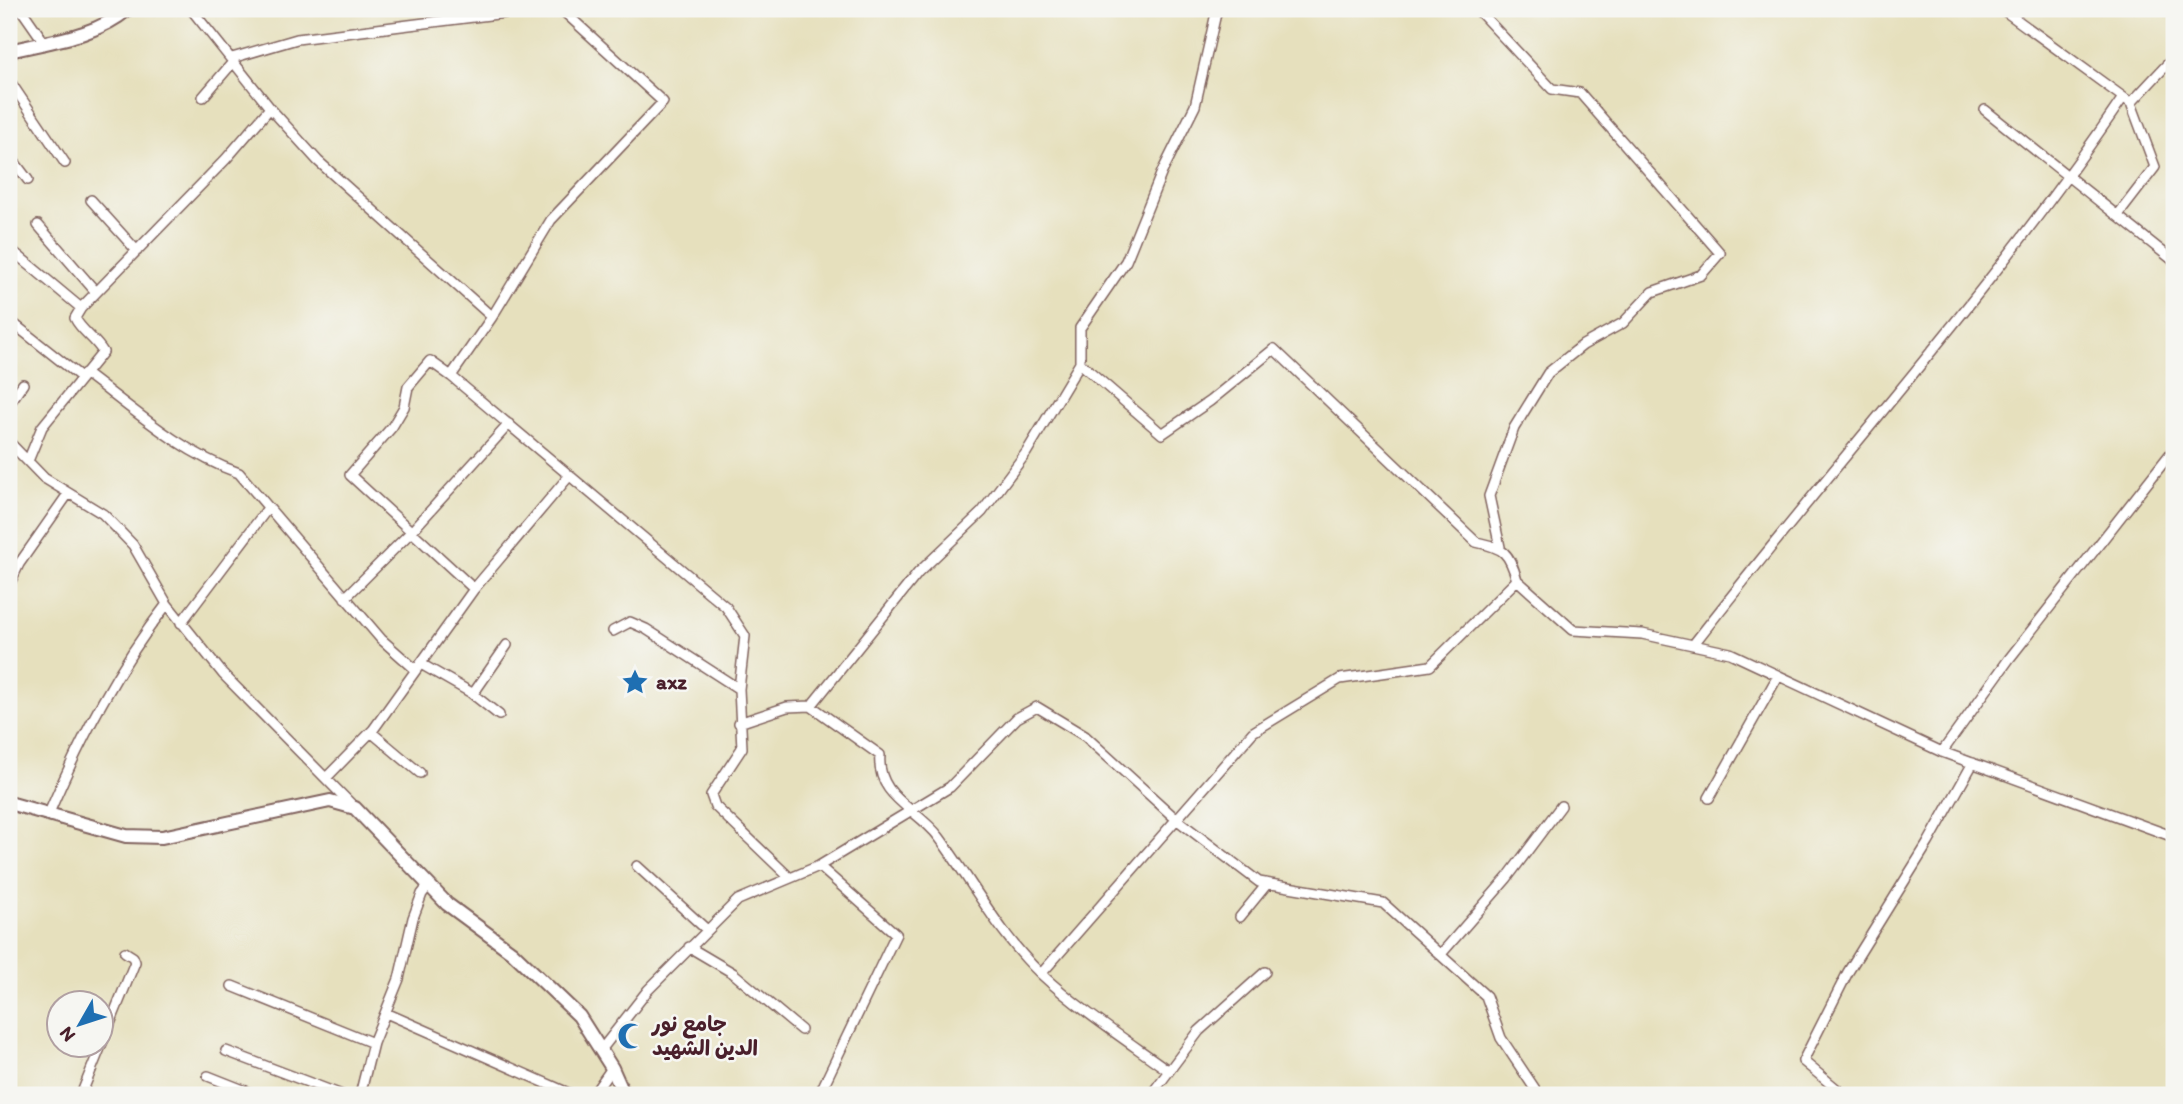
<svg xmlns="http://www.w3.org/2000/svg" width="2183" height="1104" font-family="Itim,'Playpen Sans Arabic',sans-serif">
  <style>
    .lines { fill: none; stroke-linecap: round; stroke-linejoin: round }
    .minor-casing { stroke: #81635e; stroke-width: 12 }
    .tertiary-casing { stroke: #81635e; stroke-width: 16 }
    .minor { stroke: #fff; stroke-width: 9 }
    .tertiary { stroke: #fff; stroke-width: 12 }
    .labels { text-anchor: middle; stroke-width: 5; stroke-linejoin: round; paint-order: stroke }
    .poi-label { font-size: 21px; font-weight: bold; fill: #4a1f2b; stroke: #f6f6f2; text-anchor: start }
  </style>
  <rect width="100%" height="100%" fill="#f6f6f2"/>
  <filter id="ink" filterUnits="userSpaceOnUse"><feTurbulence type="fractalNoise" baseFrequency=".0143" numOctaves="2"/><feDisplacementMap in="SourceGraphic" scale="14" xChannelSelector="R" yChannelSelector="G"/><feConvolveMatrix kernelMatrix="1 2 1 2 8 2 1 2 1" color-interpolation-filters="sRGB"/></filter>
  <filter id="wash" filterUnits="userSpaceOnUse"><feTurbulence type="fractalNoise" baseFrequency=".00686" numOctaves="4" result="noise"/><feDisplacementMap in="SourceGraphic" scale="28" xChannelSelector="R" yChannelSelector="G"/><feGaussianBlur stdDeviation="1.57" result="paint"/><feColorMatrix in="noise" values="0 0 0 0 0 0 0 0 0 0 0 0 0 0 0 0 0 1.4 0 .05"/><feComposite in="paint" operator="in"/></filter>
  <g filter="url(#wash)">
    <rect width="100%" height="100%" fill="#e6e0bd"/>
  </g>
  <g filter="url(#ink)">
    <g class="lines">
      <!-- minor casing -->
      <g class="minor-casing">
        <path id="minor" d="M21 9 44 42
          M191 9 270 108 318 161 492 317
          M561 9 663 102 551 220 492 317 451 376 726 607 745 636 739 689 742 748 711 795 715 806 789 877
          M1477 9 1552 89 1580 93 1720 253 1701 275 1652 292 1623 323 1583 345 1548 373 1514 428 1489 496 1500 547
          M2002 9 2131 103 2174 57
          M232 58 297 39 537 9
          M9 80 65 163
          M203 97 234 61
          M1985 110 2174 261
          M9 155 28 180
          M91 200 137 251
          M2118 215 2155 167 2131 103
          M38 225 96 292
          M9 248 81 308
          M9 320 81 377
          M1080 363 1162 434 1210 401 1274 349 1476 542C1504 548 1509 552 1517 580
          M85 373C133 409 182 453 239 473L381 639 416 670
          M451 376 430 361 408 387 404 407 392 427 350 475 474 589
          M9 404 23 384
          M9 442 44 478 103 514 133 545 167 604 223 674 354 807
          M9 457 15 448
          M28 461 42 427 103 352C95 338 81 331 75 318L81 308 226 159 270 108
          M9 585 19 564 68 494
          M345 598 411 532 509 424
          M181 623 268 508
          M613 631 630 622 646 629 739 689
          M1693 645C1835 462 1992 291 2122 99
          M421 664 470 692 499 715
          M473 694 507 645
          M811 706 918 573 982 512 1026 453 1080 363V328L1126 261 1162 172 1195 106 1217 9
          M739 723 787 707 811 706 880 755C876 797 917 808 939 837 973 883 999 934 1041 974 1080 1010 1126 1040 1169 1071L1151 1095
          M371 732 420 773
          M1942 752 2009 659 2174 449
          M326 778 373 730 474 589 570 475
          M1709 798 1778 676
          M49 813C81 738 117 668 167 604
          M637 866 707 930
          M1240 917 1267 884
          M689 947 733 973 801 1030
          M1441 954 1507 878 1561 806
          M1041 974 1253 732 1340 679 1430 666 1517 580 1573 630 1642 634 1730 653 1942 752 2174 837
          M232 986 373 1043
          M386 1013 573 1095
          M601 1050 648 990 738 900 819 866 950 787 1017 718 1037 707 1085 736 1176 819 1259 882 1383 903 1486 996 1501 1038 1539 1095
          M226 1051 342 1095
          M1169 1071 1199 1031 1265 972
          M208 1076 256 1095
          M9 1094V1095
          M81 1095 135 962 133 957 125 952
          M360 1095 373 1043 399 979 413 918 422 894 429 885
          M593 1095 612 1068
          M819 1095 896 934 819 866
          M1844 1095 1803 1061 1848 972 1928 843 1973 763"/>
      </g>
      <!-- tertiary casing -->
      <g class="tertiary-casing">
        <path id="tertiary" d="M9 51C50 41 95 37 128 9
          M9 803 126 836 162 837 330 801 355 808 447 904 512 952 579 1016 612 1068 624 1095"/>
      </g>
      <!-- minor -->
      <use href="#minor" class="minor"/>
      <!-- tertiary -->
      <use href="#tertiary" class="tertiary"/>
    </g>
  </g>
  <!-- icons -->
  <defs>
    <g id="sight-bare" transform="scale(2.1)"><path d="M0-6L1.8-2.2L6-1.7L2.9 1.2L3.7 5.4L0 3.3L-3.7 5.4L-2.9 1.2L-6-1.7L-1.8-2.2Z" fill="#1f6fb2" stroke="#f6f6f2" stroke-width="2.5" paint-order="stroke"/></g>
    <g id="mosque-bare" transform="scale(2.1)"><path d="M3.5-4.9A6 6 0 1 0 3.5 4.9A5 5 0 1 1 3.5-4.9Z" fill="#1f6fb2" stroke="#f6f6f2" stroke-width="2.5" paint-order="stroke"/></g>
  </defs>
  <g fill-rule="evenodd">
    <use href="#sight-bare" x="635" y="682"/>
    <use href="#mosque-bare" x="631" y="1036"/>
  </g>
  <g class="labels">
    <!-- poi labels -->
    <g class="poi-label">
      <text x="656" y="689">axz</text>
      <text x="652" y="1031">جامع نور<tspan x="652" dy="24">الدين الشهيد</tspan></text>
    </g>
  </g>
  <!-- margin -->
  <rect width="2183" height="1104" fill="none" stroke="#f6f6f2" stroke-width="35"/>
  <!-- north arrow -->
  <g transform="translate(80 1024) rotate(231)"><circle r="33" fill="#f6f6f2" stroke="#b1a0a2" stroke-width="2"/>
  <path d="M0-5L12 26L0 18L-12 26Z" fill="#1f6fb2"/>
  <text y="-10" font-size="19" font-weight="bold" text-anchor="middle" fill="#4a1f2b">N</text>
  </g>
</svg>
